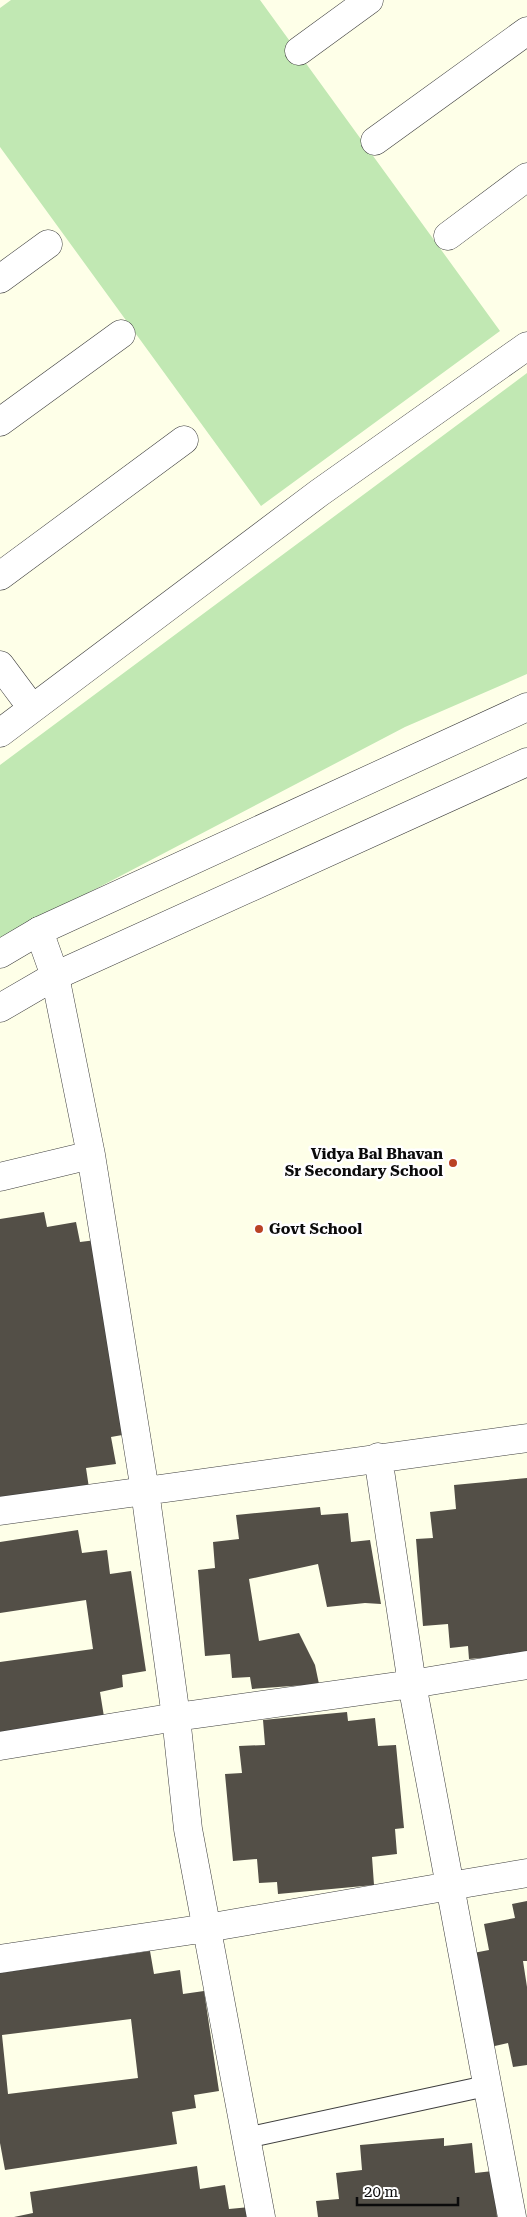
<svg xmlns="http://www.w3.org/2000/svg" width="527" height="2217" font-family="'Roboto Serif',serif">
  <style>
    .green { fill: #c1e8b3 }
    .building { fill: #534f47; fill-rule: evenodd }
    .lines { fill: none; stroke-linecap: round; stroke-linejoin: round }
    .service-casing { stroke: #3e3e3e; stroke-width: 22 }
    .minor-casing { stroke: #3e3e3e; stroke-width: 29 }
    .tertiary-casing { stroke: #3e3e3e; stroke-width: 29 }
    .service { stroke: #fff; stroke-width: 20 }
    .minor { stroke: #fff; stroke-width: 28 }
    .tertiary { stroke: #fff; stroke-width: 28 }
    .poi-dot { fill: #ba4224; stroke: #fff; stroke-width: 2 }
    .labels { text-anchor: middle; stroke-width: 5; stroke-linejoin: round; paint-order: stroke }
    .poi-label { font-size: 15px; font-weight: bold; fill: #0b0b0b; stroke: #fff; text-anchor: end }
  </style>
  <rect width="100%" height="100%" fill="#feffe8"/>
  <!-- green -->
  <path class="green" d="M11 0H260L500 331 261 506 0 147V8Z
    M527 373V674L405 727 0 939V765Z"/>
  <!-- building -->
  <path class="building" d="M44 1212 47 1227 76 1222 80 1242 96 1240 128 1434 111 1437 116 1464 86 1468 89 1488 0 1503V1219Z
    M527 1478V1654L469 1659 468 1646 450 1648 448 1624 423 1626 416 1539 433 1538 430 1512 456 1509 454 1485Z
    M320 1507 321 1515 348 1513 351 1542 370 1540 381 1604 365 1603 327 1607 318 1564 249 1579 259 1641 299 1633 315 1665 319 1684 252 1689 250 1677 232 1678 230 1654 205 1656 198 1570 215 1568 213 1542 239 1539 236 1515Z
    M78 1530 82 1553 107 1550 110 1574 131 1571 146 1671 122 1675 123 1687 100 1692 105 1723 0 1739V1662L93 1649 86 1600 0 1613V1542Z
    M347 1712 348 1721 375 1718 378 1746 396 1745 404 1828 395 1829 397 1854 372 1857 374 1885 278 1894 277 1882 259 1883 257 1859 233 1861 225 1774 242 1773 239 1746 265 1745 263 1720Z
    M527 1901V1961H523L527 1987V2065L513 2067 508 2043 486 2048 468 1954 489 1950 484 1924 515 1918 512 1904Z
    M150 1951 154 1974 180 1970 183 1994 204 1991 219 2091 194 2095 196 2108 172 2112 177 2144 5 2170 0 2143V1973ZM131 2019 138 2078 8 2094 2 2035Z
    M444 2138V2146L472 2143 475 2173 493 2171 497 2217H318L316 2201 339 2199 336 2173 362 2170 360 2145Z
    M197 2166 200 2189 225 2185 229 2209 250 2207 251 2217H14L33 2213 30 2192Z"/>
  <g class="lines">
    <!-- service casing -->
    <g class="service-casing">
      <path id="service" d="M246 2138 486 2086"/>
    </g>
    <!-- minor casing -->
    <g class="minor-casing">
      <path id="minor" d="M299 51 369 0
        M375 141 527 31
        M448 236 527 177
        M0 279 48 244
        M0 422 121 334
        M0 576 184 440
        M0 665 32 708
        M0 733 319 493 527 346
        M39 931 55 976 91 1155 145 1491 527 1438
        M0 1177 91 1155
        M378 1457 412 1684 527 1665
        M0 1511 145 1491 176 1717 188 1829 261 2217
        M0 1746 176 1717 412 1684 450 1886 207 1928 0 1959
        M512 2217 450 1886 527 1873"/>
    </g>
    <!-- tertiary casing -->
    <g class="tertiary-casing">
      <path id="tertiary" d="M0 954 39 931 527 707
        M0 1008 55 976 527 762"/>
    </g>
    <!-- service -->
    <use href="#service" class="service"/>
    <!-- minor -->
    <use href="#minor" class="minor"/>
    <!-- tertiary -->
    <use href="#tertiary" class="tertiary"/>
  </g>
  <!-- markers -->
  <g class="poi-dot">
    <circle cx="453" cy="1163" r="5"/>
    <circle cx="259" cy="1229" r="5"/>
  </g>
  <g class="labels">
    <!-- poi labels -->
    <g class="poi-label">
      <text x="443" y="1159">Vidya Bal Bhavan<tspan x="443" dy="17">Sr Secondary School</tspan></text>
      <text x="269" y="1234" text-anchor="start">Govt School</text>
    </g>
  </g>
  <!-- scale -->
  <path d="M357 2197v8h101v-8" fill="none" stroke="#0b0b0b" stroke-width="2.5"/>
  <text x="364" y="2197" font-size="15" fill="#0b0b0b" stroke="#ffffff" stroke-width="4" paint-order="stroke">20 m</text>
</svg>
